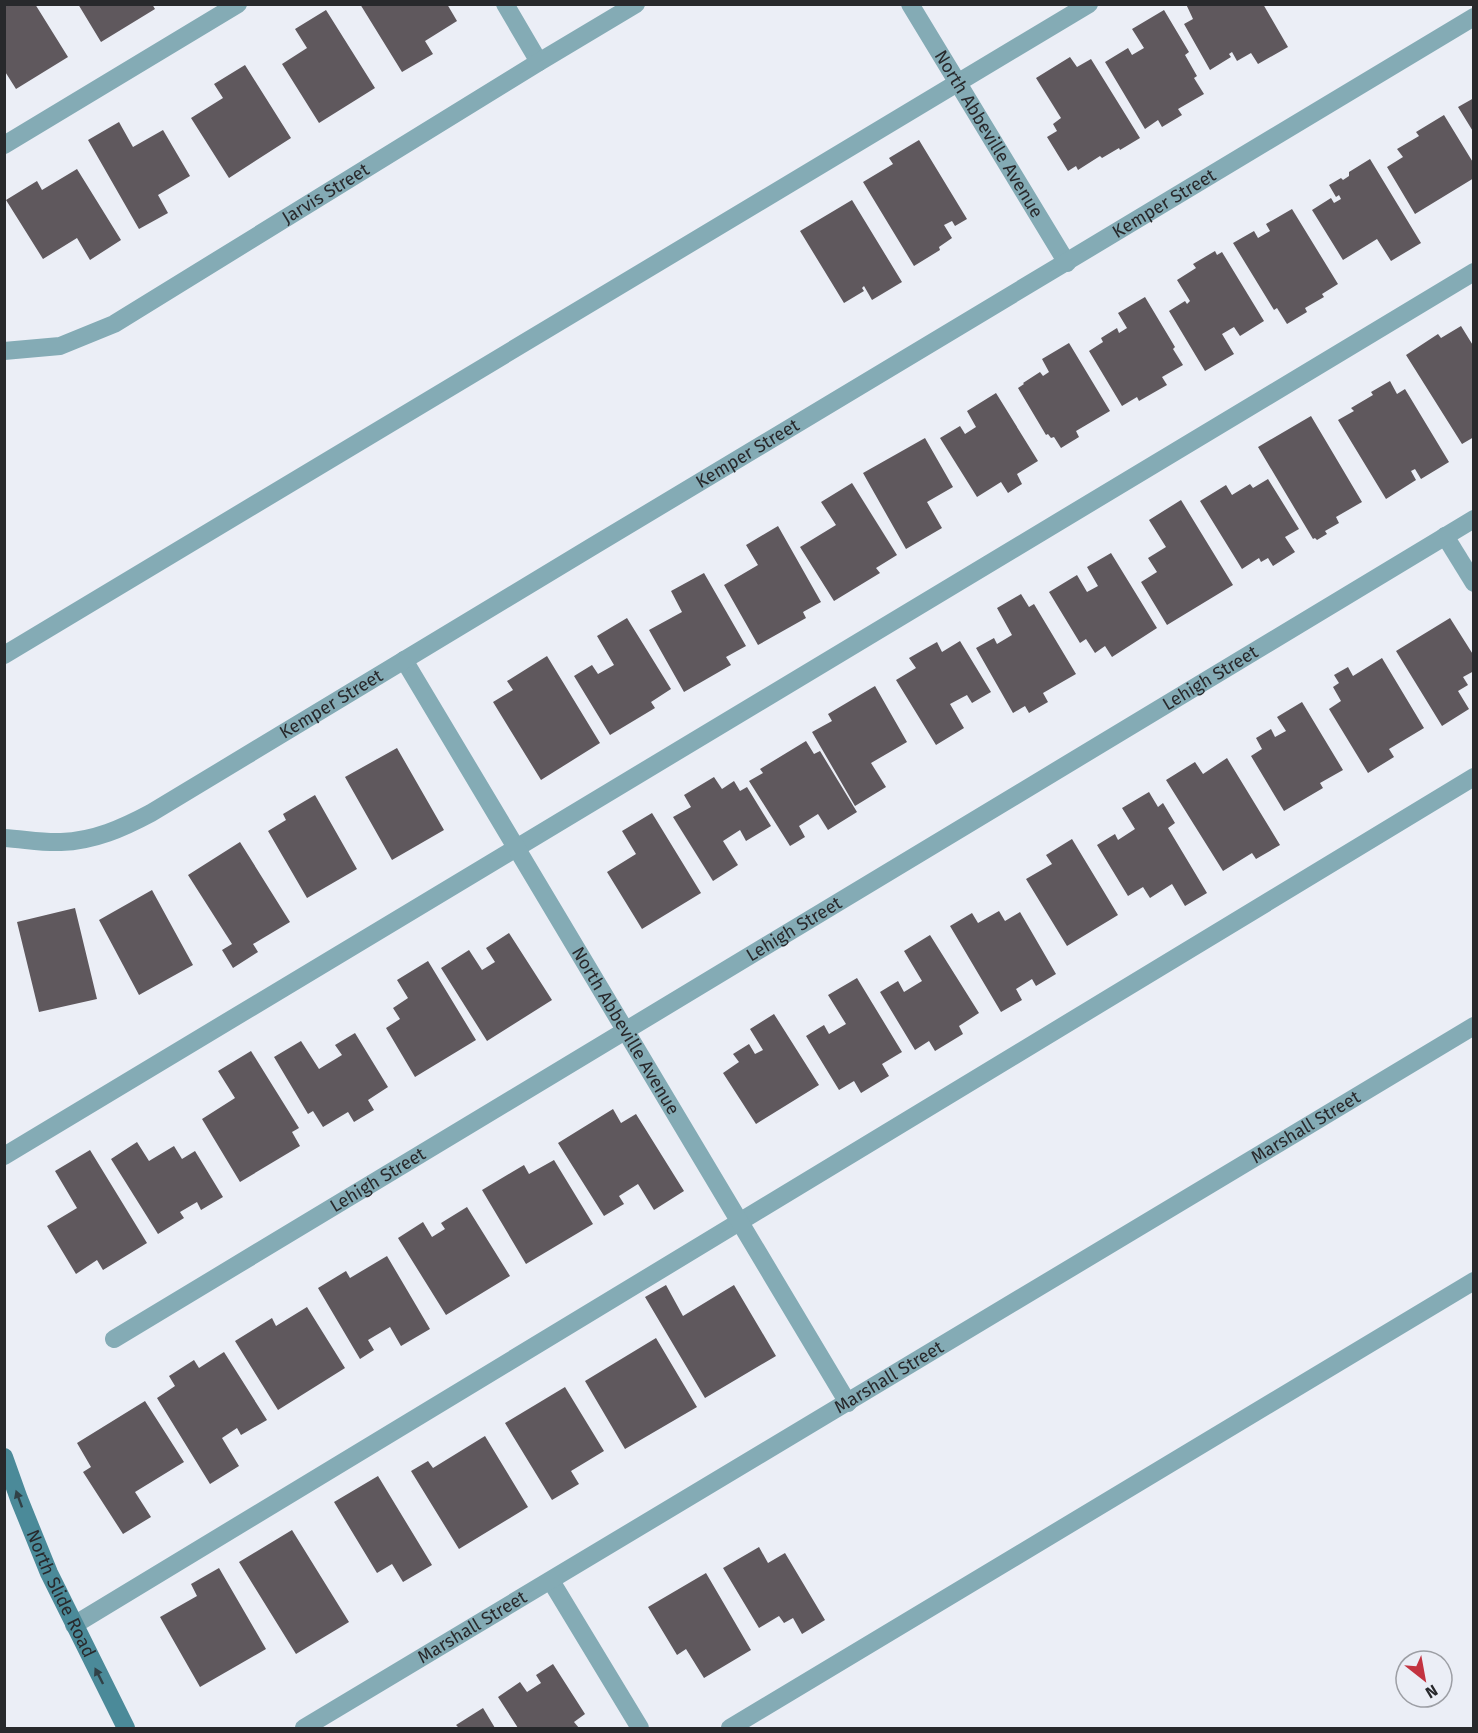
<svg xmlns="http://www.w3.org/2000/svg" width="1478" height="1733" font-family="'Fira Sans',sans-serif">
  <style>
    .building { fill: #5f585d }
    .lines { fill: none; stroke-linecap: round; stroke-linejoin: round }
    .lane { stroke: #84abb5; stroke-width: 18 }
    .street { stroke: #84abb5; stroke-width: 18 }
    .secondary { stroke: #4b8a99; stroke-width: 18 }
    .oneway { fill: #314147 }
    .labels { text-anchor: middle; stroke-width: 6; stroke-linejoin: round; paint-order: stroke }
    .street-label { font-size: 18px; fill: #28292c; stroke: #ebeef6 }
  </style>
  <rect width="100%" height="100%" fill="#ebeef6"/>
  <!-- building -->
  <path class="building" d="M4 4H35L68 57 16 89 4 70Z
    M78 4H152L155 9 101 42Z
    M360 4H447L457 21 425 41 433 54 402 72Z
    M1186 4H1263L1288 47 1258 64 1251 53 1237 61 1232 52 1229 54 1231 57 1210 70 1184 24 1193 19Z
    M326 10 375 88 319 123 282 64 307 48 295 29Z
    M1164 10 1189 52 1185 55 1197 76 1194 78 1204 94 1178 109 1182 115 1162 127 1158 120 1145 129 1105 62 1128 48 1132 55 1144 48 1132 29Z
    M1070 57 1077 67 1091 59 1140 138 1120 150 1119 148 1102 158 1100 156 1078 170 1076 166 1068 171 1047 137 1057 131 1053 124 1061 118 1036 78Z
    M245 65 291 138 229 178 191 118 223 98 214 84Z
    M1474 98V133L1458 107Z
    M1444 115 1474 164V178L1415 214 1387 167 1403 157 1397 149 1419 136 1416 132Z
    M119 122 133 147 163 130 190 176 158 195 168 213 139 229 88 140Z
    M919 140 967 219 955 226 952 221 944 225 952 238 939 247 940 250 914 266 863 182 893 164 889 158Z
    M1370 159 1421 243 1391 261 1377 239 1343 260 1312 210 1331 198 1334 203 1341 199 1339 195 1336 197 1329 185 1341 178 1343 180 1349 176V172Z
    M77 169 121 240 90 260 77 238 43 259 6 200 37 181 42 190Z
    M852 200 902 282 872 300 864 286 862 288 864 291 844 303 800 231Z
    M1292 209 1338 284 1322 294 1324 297 1305 308 1307 312 1287 324 1277 308 1274 310 1233 243 1254 231 1258 238 1270 231 1266 224Z
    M1215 251 1217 255 1222 252 1264 321 1240 336 1234 327 1222 334 1234 354 1205 371 1169 311 1185 301 1187 304 1190 301 1177 280 1196 268 1193 264Z
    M1145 297 1175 347 1173 349 1183 365 1162 377 1167 385 1139 401 1137 397 1122 406 1089 351 1103 342 1101 338 1117 328 1119 333 1127 328 1118 313Z
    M1461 326 1474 347V437L1462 444 1406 355 1438 334 1441 338Z
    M1069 343 1110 411 1076 431 1079 437 1061 448 1054 437 1051 438 1048 434 1046 435 1018 388 1024 384 1023 383 1040 372 1043 376 1049 372 1042 359Z
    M1390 381 1397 394 1405 389 1449 462 1421 479 1415 469 1411 471 1416 480 1386 499 1338 420 1354 411 1351 408 1373 395 1371 392Z
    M996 393 1038 461 1017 474 1022 484 1008 493 1001 482 977 497 940 438 960 426 965 434 976 427 967 411Z
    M1311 416 1362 502 1336 517 1339 523 1325 531 1327 534 1317 540 1315 538 1313 539 1258 447Z
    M925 438 953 487 927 502 942 528 906 549 863 473Z
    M1268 479 1299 529 1285 537 1295 552 1273 566 1268 558 1261 562 1259 558 1242 569 1200 501 1226 485 1232 495 1250 484 1253 488Z
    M852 483 897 555 876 568 880 573 834 601 800 547 836 525 821 502Z
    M1181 500 1233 585 1167 625 1141 582 1157 572 1148 558 1166 547 1149 520Z
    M778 526 821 602 803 612 806 618 758 645 724 585 758 565 746 545Z
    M1111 553 1157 628 1112 657 1105 646 1095 653 1086 639 1080 643 1049 592 1077 575 1087 592 1098 586 1087 567Z
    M704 573 746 646 726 657 731 665 684 692 649 630 682 612 671 591Z
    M1021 594 1029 607 1034 604 1076 674 1043 693 1048 702 1029 713 1025 706 1013 713 976 648 994 638 997 644 1012 635 997 608Z
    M627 618 671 689 651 702 655 708 610 735 574 676 592 665 598 674 614 665 597 636Z
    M1450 618 1474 656V671L1463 677 1468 685 1458 691 1469 709 1442 726 1396 651Z
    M960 641 991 692 972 703 967 695 950 704 964 728 936 745 896 680 916 668 909 658 937 642 942 652Z
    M547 656 600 743 541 780 493 702 513 690 507 681Z
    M1382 658 1424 728 1389 749 1394 757 1368 773 1329 709 1341 701 1333 687 1339 683 1334 675 1348 667 1353 676Z
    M875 686 907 742 871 763 886 787 855 806 812 732 832 721 828 714Z
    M1302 702 1343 770 1320 783 1323 788 1284 811 1251 756 1262 749 1256 738 1271 729 1275 737 1286 731 1277 717Z
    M806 741 814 754 820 751 857 812 828 830 818 814 799 826 805 837 790 846 749 781 763 773 760 769Z
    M397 748 444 830 392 860 345 777Z
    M1227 758 1280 845 1256 859 1252 853 1223 871 1166 780 1195 762 1203 774Z
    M714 777 722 789 734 781 740 791 747 787 771 826 746 841 740 830 723 841 738 865 713 881 673 817 691 807 684 795Z
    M1149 792 1158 807 1163 803 1175 823 1168 828 1207 893 1185 906 1172 884 1150 898 1143 887 1128 896 1097 845 1115 834 1118 840 1135 829 1122 808Z
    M315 795 357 869 307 898 268 831 286 820 283 814Z
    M652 813 701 893 642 929 607 872 636 854 622 831Z
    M1072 839 1118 915 1067 946 1026 879 1052 864 1046 855Z
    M240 842 290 922 253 944 258 952 233 968 222 950 232 944 188 875Z
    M152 890 193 965 139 995 99 920Z
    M75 908 97 999 39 1012 17 922Z
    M999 911 1005 921 1020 912 1056 974 1036 986 1032 979 1016 989 1022 1000 1001 1012 950 926 972 913 978 923Z
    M509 933 552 1000 487 1041 441 968 469 950 482 970 495 962 486 948Z
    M930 935 979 1013 959 1026 963 1034 935 1051 929 1041 915 1050 880 992 898 981 904 992 922 981 904 951Z
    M428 961 476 1040 415 1077 386 1028 400 1019 393 1008 408 998 397 980Z
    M857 978 902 1052 882 1064 889 1076 861 1093 854 1081 839 1090 806 1036 824 1025 829 1034 846 1024 828 995Z
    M774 1014 819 1085 756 1124 723 1073 739 1062 733 1054 749 1044 755 1054 763 1050 750 1029Z
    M355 1033 388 1087 368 1100 374 1110 354 1122 348 1112 323 1127 313 1111 308 1114 274 1057 301 1041 319 1069 342 1055 335 1045Z
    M251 1051 299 1128 292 1132 300 1146 240 1182 202 1119 235 1098 218 1071Z
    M613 1109 621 1123 636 1114 684 1191 654 1210 638 1184 619 1196 624 1204 604 1216 558 1143Z
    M137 1142 149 1161 174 1146 182 1159 195 1151 223 1197 201 1210 197 1202 180 1212 184 1218 158 1234 111 1159Z
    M90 1150 147 1243 103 1270 97 1260 76 1274 47 1226 77 1208 55 1171Z
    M554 1160 593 1224 526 1264 482 1190 524 1165 529 1174Z
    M467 1207 510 1276 446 1315 398 1238 423 1222 432 1237 445 1229 441 1223Z
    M387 1256 430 1329 401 1346 390 1327 368 1340 374 1350 360 1359 318 1288 346 1271 350 1278Z
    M666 1285 683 1316 734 1285 776 1356 705 1398 645 1297Z
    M307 1307 345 1368 278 1410 235 1341 272 1318 276 1326Z
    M656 1338 697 1407 625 1449 585 1381Z
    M224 1352 267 1420 241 1435 237 1428 222 1438 239 1466 210 1484 157 1398 175 1386 169 1376 194 1360 199 1368Z
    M565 1387 604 1451 571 1471 579 1484 552 1500 505 1423Z
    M145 1401 184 1462 135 1492 151 1517 123 1534 83 1472 91 1467 77 1443Z
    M485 1436 528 1507 459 1549 411 1471 428 1461 433 1468Z
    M378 1476 432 1565 403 1582 392 1564 377 1573 334 1502Z
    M292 1530 349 1622 296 1654 239 1562Z
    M759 1547 768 1563 785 1553 825 1620 802 1634 793 1618 784 1623 779 1616 759 1628 723 1568Z
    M219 1568 266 1649 200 1687 160 1617 197 1596 191 1584Z
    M706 1573 751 1650 704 1678 686 1649 677 1655 648 1607Z
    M553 1664 585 1714 574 1722 579 1728H518L498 1697 520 1682 527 1692 541 1683 536 1675Z
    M483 1708 495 1728H459L456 1725Z"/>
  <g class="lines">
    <!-- lane -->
    <path class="lane" d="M4 145 238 4
      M4 655 1089 4
      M4 1156 1474 272
      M74 1625 1474 777
      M730 1728 1474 1281"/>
    <!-- street -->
    <g class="street">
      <path d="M505 4 539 62"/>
      <path id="s1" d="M910 4 1067 263"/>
      <path id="s2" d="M4 351 60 346 114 324 539 62 636 4"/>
      <path d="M1445 536 1474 583"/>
      <path id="s3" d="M404 660 848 1403"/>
      <path id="s4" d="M4 838C23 839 43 843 61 842 94 841 123 828 151 813 591 546 1033 283 1474 17"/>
      <path id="s5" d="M114 1339 1474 519"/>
      <path d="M551 1581 640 1728"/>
      <path id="s6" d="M304 1728 1474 1026"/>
    </g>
    <!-- secondary -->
    <path class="secondary" id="s7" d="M4 1457 19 1499 49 1573 126 1728"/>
  </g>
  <!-- one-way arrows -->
  <defs><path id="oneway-solid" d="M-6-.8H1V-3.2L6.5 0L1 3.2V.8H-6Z" transform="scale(1.5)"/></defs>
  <g class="oneway">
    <use href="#oneway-solid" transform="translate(19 1499) rotate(-110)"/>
    <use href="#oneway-solid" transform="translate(99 1676) rotate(-117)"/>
  </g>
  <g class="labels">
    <!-- street labels -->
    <g class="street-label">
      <text dy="6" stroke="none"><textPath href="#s1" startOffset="152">North Abbeville Avenue</textPath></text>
      <text dy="6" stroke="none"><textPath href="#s2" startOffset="363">Jarvis Street</textPath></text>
      <text dy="6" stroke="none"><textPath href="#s4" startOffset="1335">Kemper Street</textPath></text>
      <text dy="6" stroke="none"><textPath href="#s4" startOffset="849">Kemper Street</textPath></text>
      <text dy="6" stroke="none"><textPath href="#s5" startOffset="1280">Lehigh Street</textPath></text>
      <text dy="6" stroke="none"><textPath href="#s4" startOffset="363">Kemper Street</textPath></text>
      <text dy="6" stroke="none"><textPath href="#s5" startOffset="794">Lehigh Street</textPath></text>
      <text dy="6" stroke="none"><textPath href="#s3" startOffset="432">North Abbeville Avenue</textPath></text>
      <text dy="6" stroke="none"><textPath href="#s6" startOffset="1168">Marshall Street</textPath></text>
      <text dy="6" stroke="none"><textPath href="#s5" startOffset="308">Lehigh Street</textPath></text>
      <text dy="6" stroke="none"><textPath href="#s6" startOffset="682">Marshall Street</textPath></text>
      <text dy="6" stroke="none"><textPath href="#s7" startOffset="148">North Slide Road</textPath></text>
      <text dy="6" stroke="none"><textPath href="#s6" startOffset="196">Marshall Street</textPath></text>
    </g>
  </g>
  <!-- border -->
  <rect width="1478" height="1733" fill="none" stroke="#28292c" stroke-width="12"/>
  <!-- north arrow -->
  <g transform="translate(1424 1679) rotate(149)"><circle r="28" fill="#ebeef6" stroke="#9d9fa5" stroke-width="1.5"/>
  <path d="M0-4.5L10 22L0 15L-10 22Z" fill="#c33340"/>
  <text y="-9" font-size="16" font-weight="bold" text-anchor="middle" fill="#28292c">N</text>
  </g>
</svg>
